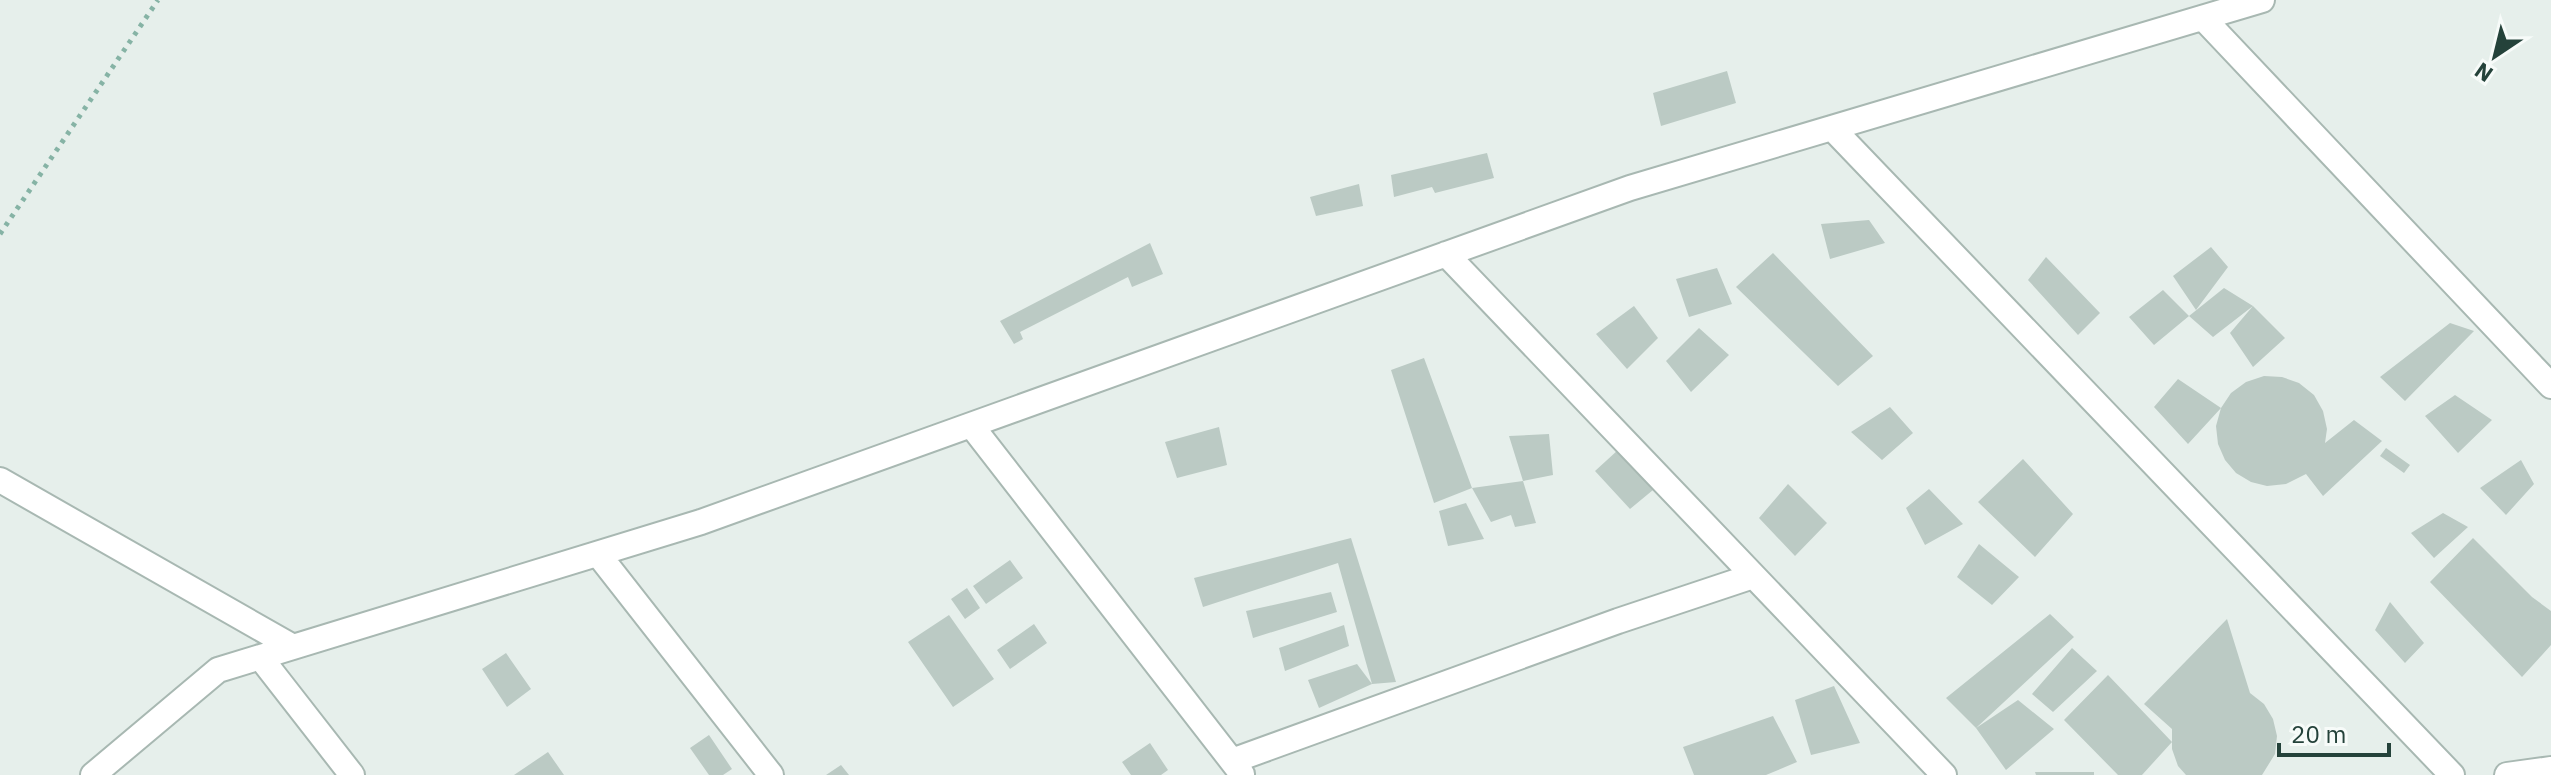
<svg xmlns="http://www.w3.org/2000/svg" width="2551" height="775" font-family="'IBM Plex Sans',sans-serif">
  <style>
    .building { fill: #bbcac4 }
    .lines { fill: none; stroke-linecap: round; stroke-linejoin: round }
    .street-casing { stroke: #a8b8b2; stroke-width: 28 }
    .path { stroke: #86b3a5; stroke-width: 5; stroke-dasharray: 4 6; stroke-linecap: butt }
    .street { stroke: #fff; stroke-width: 24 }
  </style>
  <rect width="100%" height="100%" fill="#e6efeb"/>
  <!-- building -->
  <path class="building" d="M1727 71 1736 103 1661 126 1653 93Z
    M1487 153 1494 178 1435 193 1432 187 1394 197 1391 175Z
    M1359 184 1363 206 1316 216 1310 197Z
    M1869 220 1885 243 1830 259 1821 224Z
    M1150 243 1163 274 1132 287 1128 277 1020 332 1023 339 1014 344 1000 321Z
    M2211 247 2228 267 2196 310 2173 276Z
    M1773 253 1873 356 1838 386 1736 287Z
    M2046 257 2100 313 2078 335 2028 280Z
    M1717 268 1732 304 1689 317 1676 279Z
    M2224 288 2253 306 2285 338 2253 367 2230 333 2253 306 2213 337 2189 316 2154 345 2129 317 2163 290 2189 316Z
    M1634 306 1658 338 1627 369 1596 334Z
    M2450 323 2474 331 2405 401 2380 377Z
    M1699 328 1729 355 1691 392 1666 361Z
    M1424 358 1472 488 1523 481 1536 523 1515 527 1511 515 1491 522 1472 488 1434 503 1391 370Z
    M2264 376 2282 377 2299 383 2314 395 2323 411 2327 429 2325 443 2354 420 2382 441 2323 496 2306 474 2286 484 2267 486 2251 482 2236 473 2225 460 2218 444 2216 426 2221 408 2231 393 2246 382Z
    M2178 379 2221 408 2188 444 2154 407Z
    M2455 395 2492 420 2458 453 2425 416Z
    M1890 407 1913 433 1882 460 1851 432Z
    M1219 427 1227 465 1177 478 1165 442Z
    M1549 434 1553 475 1523 481 1509 436Z
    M2386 448 2410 465 2404 473 2380 456Z
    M1618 450 1653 490 1630 509 1595 471Z
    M2023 459 2073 514 2035 557 1978 502Z
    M2521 460 2534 484 2506 515 2480 488Z
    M1788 484 1827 523 1795 556 1759 518Z
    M1929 489 1963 524 1925 545 1906 508Z
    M1466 503 1484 539 1448 546 1439 511Z
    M2443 513 2468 527 2434 558 2411 533Z
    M1351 538 1396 682 1372 684 1338 563 1203 607 1194 578Z
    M2473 538 2532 597 2551 611V645L2522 677 2430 582Z
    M1979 544 2019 577 1992 605 1957 577Z
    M1010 560 1023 578 986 604 973 586Z
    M967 588 980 608 965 619 951 599Z
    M1331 592 1337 612 1253 638 1246 611Z
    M2390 602 2424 643 2405 663 2375 630Z
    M2050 614 2074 637 1976 728 1946 698Z
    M949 615 994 679 953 707 908 642Z
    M2227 619 2250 693 2264 704 2273 719 2277 736 2275 754 2262 775H2186L2178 766 2172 749V729L2144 704Z
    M1034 624 1047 643 1010 669 997 650Z
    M1344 625 1349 646 1285 671 1279 648Z
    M2072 648 2097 671 2053 712 2032 694Z
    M506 653 531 689 507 707 482 669Z
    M1357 664 1372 684 1319 708 1308 680Z
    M2108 675 2172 742 2142 775H2118L2064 720Z
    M1834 686 1860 743 1811 755 1795 700Z
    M2018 700 2054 729 2006 770 1976 728Z
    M1773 716 1797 762 1766 775H1694L1683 747Z
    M709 735 732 769 723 775H709L690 748Z
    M1150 743 1168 770 1161 775H1131L1122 762Z
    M548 752 564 775H514Z
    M841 765 849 775H826Z
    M2035 772H2094V775H2036Z"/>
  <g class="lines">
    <!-- street casing -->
    <g class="street-casing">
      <path id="street" d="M2203 18 2551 386
        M1832 128 2452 775
        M1446 254 1944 775
        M971 425 1242 774
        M0 480 293 647
        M598 554 771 775
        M260 657 352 775
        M1232 761 1618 621 1753 576
        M93 775 218 670 701 522 1630 188 2262 0
        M2507 775 2551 769"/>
    </g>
    <!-- path -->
    <path class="path" d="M0 234 158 0"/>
    <!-- street -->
    <use href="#street" class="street"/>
  </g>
  <!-- north arrow -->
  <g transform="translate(2495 56) rotate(215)" stroke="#f7fbf9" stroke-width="6" paint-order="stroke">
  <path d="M0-6L14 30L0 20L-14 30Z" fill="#24423a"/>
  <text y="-12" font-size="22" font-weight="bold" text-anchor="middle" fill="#24423a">N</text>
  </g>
  <!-- scale -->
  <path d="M2279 743v12h110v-12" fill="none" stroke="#24423a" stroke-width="4"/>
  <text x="2291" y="743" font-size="24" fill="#24423a" stroke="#f7fbf9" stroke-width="6" paint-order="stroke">20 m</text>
</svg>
